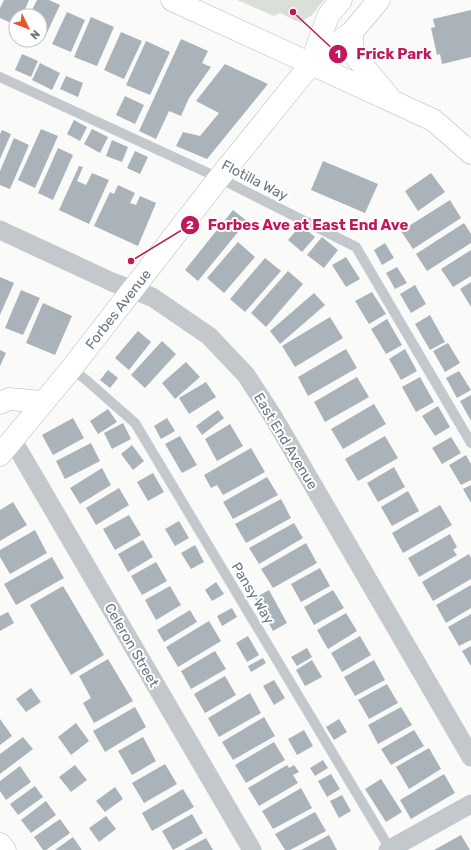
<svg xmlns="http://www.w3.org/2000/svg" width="471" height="850" font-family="Rubik,sans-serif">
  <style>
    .green { fill: #dadfd7 }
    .building { fill: #aab3b9 }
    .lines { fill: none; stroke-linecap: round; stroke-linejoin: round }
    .secondary-casing { stroke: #b3babf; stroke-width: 23 }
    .primary-casing { stroke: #b5babe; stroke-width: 23 }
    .lane { stroke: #c3c8cc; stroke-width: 10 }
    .street { stroke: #c3c8cc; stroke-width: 19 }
    .secondary { stroke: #fff; stroke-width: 22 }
    .primary { stroke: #fff; stroke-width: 22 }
    .labels { text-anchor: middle; stroke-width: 4; stroke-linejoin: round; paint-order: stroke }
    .street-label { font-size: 14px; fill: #657683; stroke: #fff }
    .leader { fill: none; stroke: #c2185b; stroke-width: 1.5 }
    .callout-dot { fill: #c2185b; stroke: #fff; stroke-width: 1.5 }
    .mark-label { font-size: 12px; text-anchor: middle; font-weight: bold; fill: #fff }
    .callout-label { font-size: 15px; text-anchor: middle; font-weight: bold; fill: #c2185b; stroke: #fff; stroke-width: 4; stroke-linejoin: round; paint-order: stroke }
  </style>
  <rect width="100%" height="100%" fill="#fafaf8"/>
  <!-- green -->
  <path class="green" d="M237 0H324L311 16 305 19 301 23 280 13 274 16Z"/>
  <!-- building -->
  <path class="building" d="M4 0H29L22 16H16V25L0 18V8Z
    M37 0H49L60 5 44 39 40 37V16H29Z
    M471 10V57L442 64 440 54 437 55 431 28 435 27 433 19Z
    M67 12 85 20 71 52 52 44Z
    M91 17 114 27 97 66 74 57Z
    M121 32 142 41 124 79 104 70Z
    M181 39 208 51 202 63 211 67 189 98 181 116 169 111 156 139 139 131Z
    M146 41 170 52 150 95 126 85Z
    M22 54 38 61 31 77 15 70Z
    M40 63 60 73 52 90 32 80Z
    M225 64 268 84 207 159 176 146 183 132 200 136 219 113 196 101Z
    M66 76 83 83 78 97 60 89Z
    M125 96 144 105 135 124 116 115Z
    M74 120 87 127 80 141 67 134Z
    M41 129 58 136 35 188 18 180Z
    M92 129 108 137 100 153 84 144Z
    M2 130 11 134 0 159V134Z
    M14 138 29 145 10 189 0 185V171Z
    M112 140 128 147 122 162 106 156Z
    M58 148 73 155 53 200 38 193Z
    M135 151 148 157 140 174 127 168Z
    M323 161 378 184 365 213 311 190Z
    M79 166 83 167 77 181 86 185 92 173 109 180 89 224 59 210Z
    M431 173 445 192 418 211 405 191Z
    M118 185 135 193 130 203 136 205 140 196 156 203 138 246 94 226 110 192 114 194Z
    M450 200 461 218 413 249 401 231Z
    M233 210 247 221 198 281 185 270Z
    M464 223 471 234V243L427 271 416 254Z
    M301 225 315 237 302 252 288 240Z
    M322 237 338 250 324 268 307 255Z
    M238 242 255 257 224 293 207 278Z
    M385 243 394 258 382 265 374 250Z
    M471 250V276L453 287 441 269Z
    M346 257 360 279 346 287 332 265Z
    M265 258 281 271 245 312 230 299Z
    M397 267 407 283 395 289 386 273Z
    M288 271 303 284 266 327 251 313Z
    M0 277 14 283 0 315Z
    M471 282V307L460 289Z
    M415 285 426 304 411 313 400 294Z
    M21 290 40 298 23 335 5 328Z
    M372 292 386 314 369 324 355 301Z
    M314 293 325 305 280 344 270 331Z
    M43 303 72 316 55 355 26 343Z
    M430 315 445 342 430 350 415 324Z
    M330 317 343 338 295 367 282 346Z
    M387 319 402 345 386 354 371 329Z
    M138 331 151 342 129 370 115 358Z
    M162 341 176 354 145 388 131 375Z
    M448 343 460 363 445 372 433 351Z
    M346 349 357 368 308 396 298 377Z
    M405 349 417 371 401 380 389 359Z
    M0 350 6 353 0 366Z
    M186 362 200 377 175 399 162 383Z
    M108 370 118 378 110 388 100 380Z
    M459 371 471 390 457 398 446 378Z
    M357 377 369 397 325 422 314 402Z
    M420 377 434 402 416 412 402 387Z
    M206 382 216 397 189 414 179 398Z
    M471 395V421L460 401Z
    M374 404 386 424 343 449 331 429Z
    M438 406 450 427 435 436 422 416Z
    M108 409 117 422 98 434 90 421Z
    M218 410 224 418 202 435 196 426Z
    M73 418 84 438 53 455 42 435Z
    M167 418 175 431 161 439 154 426Z
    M123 423 131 439 112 449 104 433Z
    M230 424 243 446 217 461 205 439Z
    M180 436 197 465 182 473 165 444Z
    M385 436 398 458 358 481 345 459Z
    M451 437 461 453 442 464 432 448Z
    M91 443 100 461 65 479 56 461Z
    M132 445 144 461 133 470 121 454Z
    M251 448 265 472 223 495 217 485 211 488 204 475Z
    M466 455 471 464V480L461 485 449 465Z
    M394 467 405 487 378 502 367 483Z
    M102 468 111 485 80 504 70 488Z
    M153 473 164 492 148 501 137 482Z
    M267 477 278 495 233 519 223 502Z
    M471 485V503L463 489Z
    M119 488 129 505 96 525 86 508Z
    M408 491 419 511 392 526 381 507Z
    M281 499 291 518 246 543 235 524Z
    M13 502 27 525 0 541V510Z
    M440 505 452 525 403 553 392 533Z
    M129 515 141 535 115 550 103 529Z
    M179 521 189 538 175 546 165 529Z
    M294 523 303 538 259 564 249 548Z
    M35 530 47 553 10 574 0 557V550Z
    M450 534 457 547 453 550 457 555 419 577 408 558Z
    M143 540 153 557 128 572 118 554Z
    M306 543 317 563 273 588 261 569Z
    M195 545 204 562 191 569 181 553Z
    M469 554 471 558V579L433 601 422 582Z
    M52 557 64 578 16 605 4 584Z
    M156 562 167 581 142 595 131 576Z
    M320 568 330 586 301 602 291 584Z
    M216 582 224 594 212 601 205 590Z
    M471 585V608L446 623 436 605Z
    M63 586 104 655 71 675 30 605Z
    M170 586 181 605 156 620 145 600Z
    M269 590 287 623 273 631 255 598Z
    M333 590 344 608 314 625 304 607Z
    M232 608 237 617 222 626 217 616Z
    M190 610 197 622 164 642 157 630Z
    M8 612 14 623 0 631V616Z
    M346 613 357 631 328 649 317 630Z
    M471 614V640L459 646 448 627Z
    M209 621 221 641 178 667 166 647Z
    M248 636 259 655 247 662 236 643Z
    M360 636 371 655 342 672 331 653Z
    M471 646V666L462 651Z
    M307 648 312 657 297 666 291 657Z
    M215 651 226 669 191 689 181 671Z
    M263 658 266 663 251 672 248 666Z
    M108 659 133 701 94 723 83 703 91 698 79 676Z
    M312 660 322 677 305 686 296 670Z
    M374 660 385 680 355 696 344 677Z
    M225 676 236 695 205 713 194 694Z
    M274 680 285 698 274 705 263 686Z
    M387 684 398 703 369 719 358 700Z
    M31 688 41 702 26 712 16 699Z
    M250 693 261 713 219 737 208 718Z
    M135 707 146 727 105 752 93 731Z
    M401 707 412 725 378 744 368 725Z
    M264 717 275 736 233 760 222 742Z
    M0 719 12 736 0 745Z
    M339 719 347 732 334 740 326 727Z
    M76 723 89 741 71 755 58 737Z
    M304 730 313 746 297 755 288 739Z
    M414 730 424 746 391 765 381 749Z
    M23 737 33 749 0 774V754Z
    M143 737 156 761 132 775 118 751Z
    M274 742 285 760 246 783 235 765Z
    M429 748 441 769 409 789 396 767Z
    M323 760 328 768 315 776 310 768Z
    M165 764 177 784 144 803 132 783Z
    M75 765 87 780 71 792 59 777Z
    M287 765 289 768 294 765 299 772 293 775 298 783 259 806 248 788Z
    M20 766 31 782 6 800 0 791V781Z
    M331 774 340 789 327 797 318 781Z
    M444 774 455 793 411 819 400 800Z
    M381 779 402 812 386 822 365 789Z
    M35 786 43 797 18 815 10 804Z
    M115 787 123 799 105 812 96 801Z
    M301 788 312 808 273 829 262 811Z
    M183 789 194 807 152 831 142 813Z
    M342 795 351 811 339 818 330 801Z
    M46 801 56 815 31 833 21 820Z
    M315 812 326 831 290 850H285L275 834Z
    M192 814 203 833 173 850 162 831Z
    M106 816 116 829 99 842 89 828Z
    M60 819 70 833 46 850H43L34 837Z
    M329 835 337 850H301Z
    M461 835 470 850H434Z
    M73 837 82 850H55Z
    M206 838 213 850H184Z"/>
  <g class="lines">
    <!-- secondary casing -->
    <g class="secondary-casing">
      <path id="secondary" d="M0 403 9 399 42 402
        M0 455 71 369 219 178 311 64
        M0 844 5 850"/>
    </g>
    <!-- primary casing -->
    <g class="primary-casing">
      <path id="primary" d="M172 0 433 120 471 153
        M352 32V47L356 57 389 97
        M311 64 352 32 379 0
        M311 64 328 16 341 0"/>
    </g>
    <!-- lane -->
    <path class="lane" d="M0 77 219 178 356 247 471 443
      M71 369 85 379 135 423 390 849"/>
    <!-- street -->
    <path class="street" d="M0 230 112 282 152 297 209 336 246 375 274 418 471 757
      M12 439 252 850
      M388 850 471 804"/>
    <!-- secondary -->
    <use href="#secondary" class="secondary"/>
    <!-- primary -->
    <use href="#primary" class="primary"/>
  </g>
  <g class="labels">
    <!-- street labels -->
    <g class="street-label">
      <text transform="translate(255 180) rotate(27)" y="5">Flotilla Way</text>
      <text transform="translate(118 309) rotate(-52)" y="5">Forbes Avenue</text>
      <text transform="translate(286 441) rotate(59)" y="5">East End Avenue</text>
      <text transform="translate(253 593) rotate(59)" y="5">Pansy Way</text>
      <text transform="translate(132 645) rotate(60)" y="5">Celeron Street</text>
    </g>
  </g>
  <!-- callouts -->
  <path class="leader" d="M293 12L338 54M131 261L190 225"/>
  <g class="callout-dot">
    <circle cx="293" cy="12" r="4"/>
    <circle cx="131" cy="261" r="4"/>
    <circle cx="338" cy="54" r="10"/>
    <circle cx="190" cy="225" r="10"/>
  </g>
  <g class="mark-label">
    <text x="338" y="58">1</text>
    <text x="190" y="229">2</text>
  </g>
  <g class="callout-label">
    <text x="394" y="59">Frick Park</text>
    <text x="308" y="230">Forbes Ave at East End Ave</text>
  </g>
  <!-- north arrow -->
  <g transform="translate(28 28) rotate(133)"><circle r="19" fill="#ffffff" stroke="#c1c8cd"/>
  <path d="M0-3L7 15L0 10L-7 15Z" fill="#e4572e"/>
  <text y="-6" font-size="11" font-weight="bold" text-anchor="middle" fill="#657683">N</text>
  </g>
</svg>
